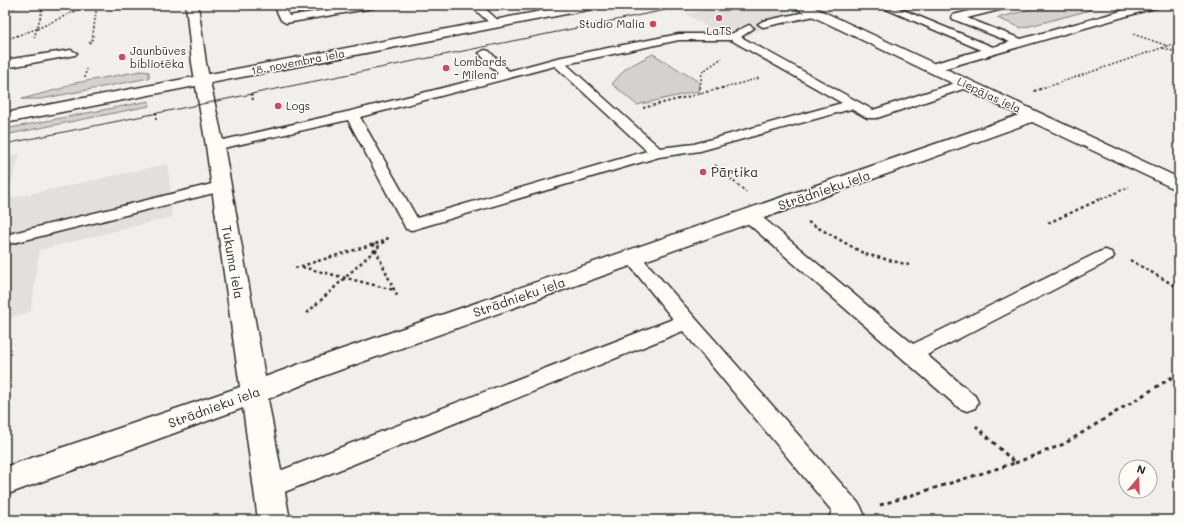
<svg xmlns="http://www.w3.org/2000/svg" width="1184" height="525" font-family="Mali,sans-serif">
  <style>
    .built { fill: #e1e0dc }
    .green { fill: #d3d2cf; stroke: #7f7e7d }
    .lines { fill: none; stroke-linecap: round; stroke-linejoin: round }
    .service-casing { stroke: #2b2b2b; stroke-width: 3 }
    .minor-casing { stroke: #2b2b2b; stroke-width: 3 }
    .primary-casing { stroke: #2b2b2b; stroke-width: 3 }
    .path-far3 { stroke: #2b2b2b; stroke-width: 1.5; stroke-dasharray: 2 2; stroke-linecap: butt }
    .path-far2 { stroke: #2b2b2b; stroke-width: 2; stroke-dasharray: 2.5 2.5; stroke-linecap: butt }
    .path-far1 { stroke: #2b2b2b; stroke-width: 2.5; stroke-dasharray: 3 3; stroke-linecap: butt }
    .path { stroke: #2b2b2b; stroke-width: 3; stroke-dasharray: 4 4; stroke-linecap: butt }
    .service { fill: #fdfcf7; fill-rule: evenodd }
    .minor { fill: #fdfcf7; fill-rule: evenodd }
    .primary { fill: #fdfcf7; fill-rule: evenodd }
    .tram { stroke: #2b2b2b; stroke-width: 1 }
    .poi-dot { fill: #d1495b; stroke: #fdfcf7; stroke-width: 1.5 }
    .labels { text-anchor: middle; stroke-width: 3; stroke-linejoin: round; paint-order: stroke }
    .far-poi-label { font-size: 11px; fill: #2b2b2b; stroke: #fdfcf7; text-anchor: start }
    .far-street-label { font-size: 11px; fill: #2b2b2b; stroke: #fdfcf7 }
    .poi-label { font-size: 13px; fill: #2b2b2b; stroke: #fdfcf7; text-anchor: start }
    .street-label { font-size: 13px; fill: #2b2b2b; stroke: #fdfcf7 }
  </style>
  <rect width="100%" height="100%" fill="#f0efeb"/>
  <filter id="ink" filterUnits="userSpaceOnUse"><feTurbulence type="fractalNoise" baseFrequency=".025" numOctaves="2"/><feDisplacementMap in="SourceGraphic" scale="8" xChannelSelector="R" yChannelSelector="G"/><feConvolveMatrix kernelMatrix="1 2 1 2 8 2 1 2 1" color-interpolation-filters="sRGB"/></filter>
  <g filter="url(#ink)">
    <!-- built -->
    <path class="built" d="M729 5H773L803 20 747 33 720 34 686 14Z
      M20 154 6 199 168 164 172 217 39 250 31 312 5 319V157Z"/>
    <!-- green -->
    <path class="green" d="M1048 5H1077L1091 10 1022 28 997 18Z
      M653 54 699 82 698 91 637 105 612 84 626 68Z
      M141 71 149 72V78L41 99H22L63 88 70 84Z
      M149 101V106L5 135V129Z"/>
    <g class="lines">
      <!-- service casing -->
      <g class="service-casing">
        <path id="service" d="M274 5H284L289 16 356 5H378L373 8 286 23 281 20Z
          M470 5H481L502 24 497 27 493 26Z
          M877 5H891L993 47 1010 42 953 19 952 17 953 15 994 5H1012L1011 7 967 18 1021 39 1143 5H1159L1158 7 932 72 926 68 928 65 981 50Z
          M815 10 820 13 819 15 763 27 758 24 763 21Z
          M749 25 754 28 741 37 873 110 961 81H969L971 84 969 87 877 118H867L851 109 700 151 659 157 412 230 406 229 404 225 348 120 215 150 210 149 208 146 210 143 351 111 498 74 479 53 485 50 489 51 509 71 557 58 679 34H731ZM679 40H731L842 103 694 144 660 148 566 64ZM555 66 647 151 417 218 360 117Z
          M71 50 77 53 75 55 5 68V60Z
          M220 182 226 184 228 187 226 190 5 245V235Z
          M750 211 756 212 913 344 1099 252 1105 250 1111 252 1114 256 1111 260 927 355 975 396 978 402 975 408 967 411 959 408 744 220 742 216 744 212Z
          M632 251 638 253 860 505 864 514 861 520H828L832 511 683 331 277 495 268 498 259 495 255 487 259 479 673 319 623 257 626 253Z"/>
      </g>
      <!-- minor casing -->
      <g class="minor-casing">
        <path id="minor" d="M186 5H198L206 63 224 146 265 377 308 361 1019 115 795 8 793 5H809L1179 178V191L1032 122 326 375 268 399 290 520H258L243 408 5 495V467L240 387 206 146 192 63Z"/>
      </g>
      <!-- primary casing -->
      <g class="primary-casing">
        <path id="primary" d="M573 5H598L592 9 5 123V113Z"/>
      </g>
      <!-- path-far3 -->
      <path class="path-far3" d="M5 9 34 5
        M37 29 88 5
        M1133 34 1168 46
        M34 38 44 5
        M5 40 36 29
        M89 43 92 41 97 5
        M1163 48 1179 53
        M85 78 86 69
        M700 88 702 72 722 58
        M722 88 760 78
        M1044 88 1179 42"/>
      <!-- path-far2 -->
      <path class="path-far2" d="M1034 91 1047 87
        M251 93 253 100
        M699 94 700 87
        M643 108 726 87
        M156 112V120
        M715 165 746 192
        M1101 199 1129 187"/>
      <!-- path-far1 -->
      <path class="path-far1" d="M808 222 865 254 909 265
        M1048 223 1103 198
        M373 244 397 296
        M1130 260 1179 288
        M302 267 394 290
        M295 268 384 241
        M307 313 390 236"/>
      <!-- path -->
      <path class="path" d="M1015 463 1064 444 1179 373
        M880 505 1015 463 976 426"/>
      <!-- service -->
      <use href="#service" class="service"/>
      <!-- minor -->
      <use href="#minor" class="minor"/>
      <!-- primary -->
      <use href="#primary" class="primary"/>
      <!-- tram -->
      <path class="tram" d="M5 144 690 5"/>
    </g>
  </g>
  <!-- markers -->
  <g class="poi-dot">
    <circle cx="719" cy="18" r="4"/>
    <circle cx="653" cy="24" r="4"/>
    <circle cx="122" cy="57" r="4"/>
    <circle cx="446" cy="68" r="4"/>
    <circle cx="278" cy="106" r="4"/>
    <circle cx="703" cy="172" r="4"/>
  </g>
  <g class="labels">
    <!-- far-poi labels -->
    <g class="far-poi-label">
      <text x="645" y="28" text-anchor="end">Studio Malia</text>
      <text x="719" y="35" text-anchor="middle">LaTS</text>
      <text x="130" y="55">Jaunbūves<tspan x="130" dy="13">bibliotēka</tspan></text>
      <text x="454" y="66">Lombards<tspan x="454" dy="13">- Milena</tspan></text>
      <text x="286" y="110">Logs</text>
    </g>
    <!-- far-street labels -->
    <g class="far-street-label">
      <text transform="translate(298 62) rotate(-11)" y="4">18. novembra iela</text>
      <text transform="translate(989 95) rotate(25)" y="4">Liepājas iela</text>
    </g>
    <!-- poi labels -->
    <g class="poi-label">
      <text x="711" y="177">Pārtika</text>
    </g>
    <!-- street labels -->
    <g class="street-label">
      <text transform="translate(824 190) rotate(-19)" y="5">Strādnieku iela</text>
      <text transform="translate(233 262) rotate(80)" y="5">Tukuma iela</text>
      <text transform="translate(519 297) rotate(-19)" y="5">Strādnieku iela</text>
      <text transform="translate(214 407) rotate(-20)" y="5">Strādnieku iela</text>
    </g>
  </g>
  <!-- margin -->
  <rect width="1184" height="525" fill="none" stroke="#fdfcf7" stroke-width="20"/>
  <rect x="10" y="10" width="1164" height="505" fill="none" stroke="#2b2b2b" stroke-width="1.5" filter="url(#ink)"/>
  <!-- north arrow -->
  <g transform="translate(1138 479) rotate(19)"><circle r="19" fill="#fdfcf7" stroke="#a9a8a5"/>
  <path d="M0-3L7 15L0 10L-7 15Z" fill="#d1495b"/>
  <text y="-6" font-size="11" font-weight="bold" text-anchor="middle" fill="#2b2b2b">N</text>
  </g>
</svg>
